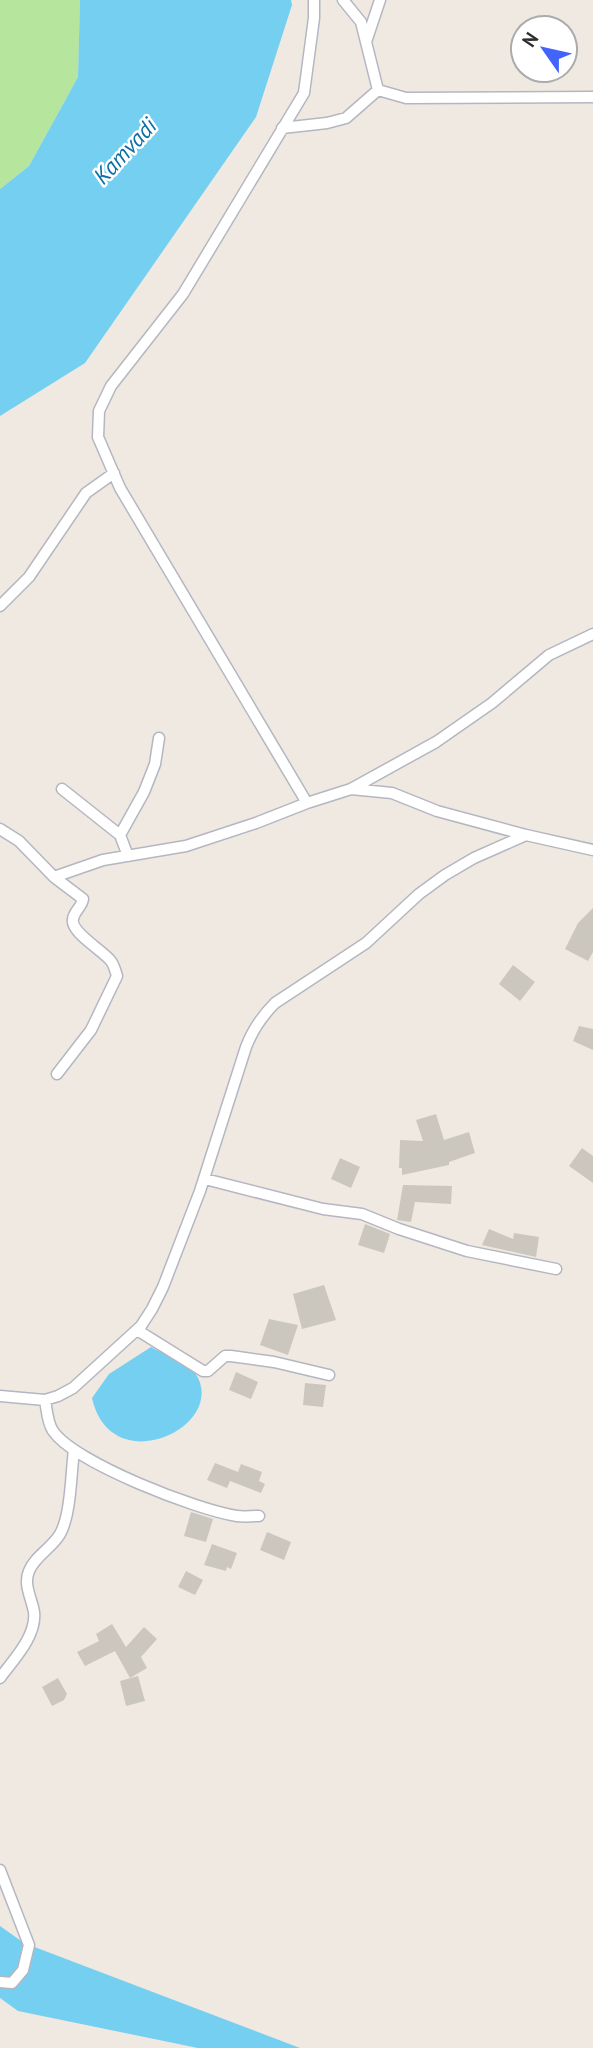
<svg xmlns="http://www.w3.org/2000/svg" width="593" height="2048" font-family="'PT Sans',sans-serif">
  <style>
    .green { fill: #b6e59e }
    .water { fill: #75cff0 }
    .building { fill: #cbc7bf }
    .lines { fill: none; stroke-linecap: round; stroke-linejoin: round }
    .minor-casing { stroke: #b4b7c1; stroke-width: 13 }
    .minor { stroke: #fff; stroke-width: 10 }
    .labels { text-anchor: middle; stroke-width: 5; stroke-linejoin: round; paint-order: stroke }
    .water-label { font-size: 23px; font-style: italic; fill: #0d6fa3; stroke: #fff }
  </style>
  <rect width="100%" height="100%" fill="#efe9e1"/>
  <!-- green -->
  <path class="green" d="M0 0H80L78 77 29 166 0 189Z"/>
  <!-- water -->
  <path class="water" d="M80 0H291L292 5 256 117 85 363 0 416V189L29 166 78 77Z
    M151 1347C167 1356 192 1362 199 1380 220 1431 110 1479 92 1398L109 1374Z
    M0 1926 24 1943 300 2048H198L18 2011 0 1998Z"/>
  <!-- building -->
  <path class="building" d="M593 908V952L588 961 565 949 578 923Z
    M513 965 535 982 520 1001 499 984Z
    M579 1026 593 1029V1050L573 1041Z
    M436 1114 444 1140 469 1132 475 1153 449 1162V1165L402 1175V1168H399L400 1140 423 1141 416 1120Z
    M582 1148 593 1156V1183L569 1166Z
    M340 1158 360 1167 351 1188 331 1179Z
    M403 1185 452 1186 451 1204 415 1202 411 1222 397 1220Z
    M365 1224 390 1234 384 1253 358 1245Z
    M489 1229 513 1239 514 1233 539 1237 536 1257 482 1245Z
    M324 1285 336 1320 302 1329 293 1294Z
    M269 1319 298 1325 288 1355 260 1345Z
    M236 1372 258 1382 251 1399 229 1390Z
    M305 1383 326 1385 323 1407 303 1405Z
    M215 1463 238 1472 241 1464 262 1472 259 1481 265 1484 261 1493 230 1481 227 1488 207 1480Z
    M191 1512 213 1519 206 1542 184 1536Z
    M267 1532 291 1542 284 1560 260 1550Z
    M212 1544 237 1553 231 1569 227 1567 226 1571 204 1565Z
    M186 1571 203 1580 195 1595 178 1587Z
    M112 1624 126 1647 144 1627 157 1639 141 1657 147 1668 130 1678 115 1651 85 1666 77 1652 99 1641 96 1634Z
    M138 1676 145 1701 126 1706 120 1681Z
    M58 1678 67 1694 64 1700 52 1706 42 1687Z"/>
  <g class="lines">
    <!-- minor casing -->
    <g class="minor-casing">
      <path id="minor" d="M314 0V18L304 93 183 294 111 386 99 411 98 437 120 488 307 803 351 789 392 793 437 811 526 835 593 850
        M343 0 361 22 366 42
        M378 90 406 98 593 97
        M282 128 327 123 346 118 378 90 366 42 380 0
        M0 606 29 577 86 493 114 473
        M62 789 120 835
        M351 789 436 742 492 703 549 655 593 634
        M0 829 19 841 54 877 83 899C82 907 74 911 73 919 70 932 102 950 110 960 114 964 115 970 117 976L91 1030 57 1074
        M128 856 120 835 144 792 155 764 159 738
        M54 877 103 860 186 846 256 823 307 803
        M205 1179 323 1209 362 1214 399 1229 467 1251 556 1269
        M137 1330 203 1371H208L225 1356H231L274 1362 329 1375
        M0 1396 45 1400 58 1396 73 1388 141 1326 152 1309 163 1287 200 1191 246 1047C253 1029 262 1016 275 1003L366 943 419 894 445 875 474 858 526 835
        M45 1400C47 1410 47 1422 53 1431 75 1463 197 1510 237 1516 244 1517 251 1516 259 1516
        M0 1678C13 1660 37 1636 34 1612 32 1599 23 1585 29 1571 35 1556 52 1548 60 1534 71 1515 71 1473 74 1450
        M0 1870 29 1945 23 1970 12 1983 0 1982"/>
    </g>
    <!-- minor -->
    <use href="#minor" class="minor"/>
  </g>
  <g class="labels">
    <!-- water labels -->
    <g class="water-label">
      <text transform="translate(125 151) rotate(-47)" y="8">Kamvadi</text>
    </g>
  </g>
  <!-- north arrow -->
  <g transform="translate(544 49) rotate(304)"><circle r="33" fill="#ffffff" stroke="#ababab" stroke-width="2"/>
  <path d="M0-5L12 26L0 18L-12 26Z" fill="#4264fb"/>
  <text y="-10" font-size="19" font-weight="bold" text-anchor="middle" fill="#2e2e2e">N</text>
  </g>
</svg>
